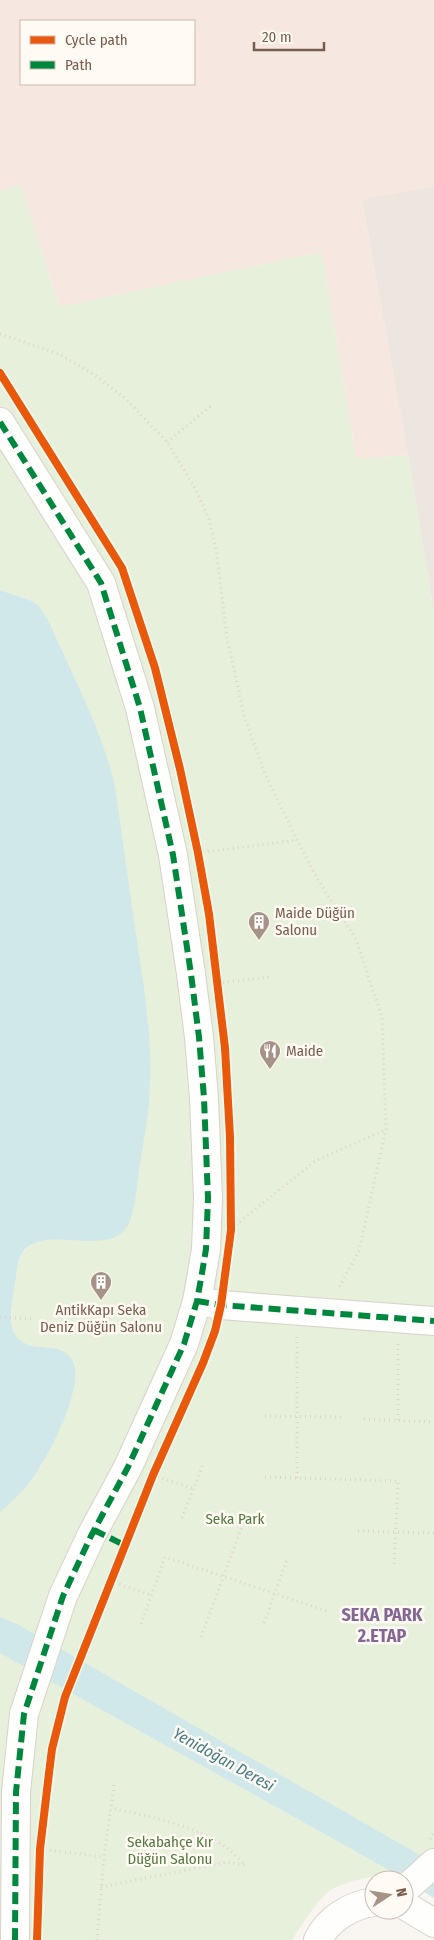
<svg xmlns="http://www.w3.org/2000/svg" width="434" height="1940" font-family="'Fira Sans Condensed',sans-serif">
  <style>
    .commercial { fill: #f6e8e1; fill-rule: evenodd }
    .industrial { fill: #ede5e0 }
    .green { fill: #e7f0db }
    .water { fill: #d0e8ea }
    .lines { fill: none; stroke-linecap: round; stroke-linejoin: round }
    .minor-casing { stroke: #d7d1cb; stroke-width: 30 }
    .path { stroke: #dcd5d0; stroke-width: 3; stroke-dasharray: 1 4; stroke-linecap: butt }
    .minor { stroke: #fefefd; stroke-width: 28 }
    .quiet { stroke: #00873e; stroke-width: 6; stroke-dasharray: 12 6; stroke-linecap: butt }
    .cycleway-casing { stroke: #fffaf3; stroke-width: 11 }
    .cycleway { stroke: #e8590c; stroke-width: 8 }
    .labels { text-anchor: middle; stroke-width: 5; stroke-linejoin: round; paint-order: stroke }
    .poi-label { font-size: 15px; fill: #7a5c4d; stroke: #fffaf3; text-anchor: start }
    .park-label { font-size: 15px; fill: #537a41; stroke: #fffaf3 }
    .water-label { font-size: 16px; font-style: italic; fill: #437c86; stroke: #fffaf3 }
    .quarter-label { font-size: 18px; font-weight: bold; fill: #846695; stroke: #fffaf3 }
  </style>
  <rect width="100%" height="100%" fill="#f9f5f0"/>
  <!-- commercial -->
  <path class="commercial" d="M0 0H434V186L362 201 408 455 356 459 322 252 59 307 21 185 0 191ZM21 21H194V84H21Z"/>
  <!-- industrial -->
  <path class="industrial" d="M434 186V613L408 455 362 200Z"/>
  <!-- green -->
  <path class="green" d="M21 185 59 307 322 252 356 459 408 455 434 613V1863L106 1712 396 1874C377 1875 347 1880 331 1890 319 1897 300 1928 292 1940H0V1653L8 1656 17 1625 0 1617V1512L32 1480 43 1463 67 1410 54 1348C41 1347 23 1348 15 1336 7 1324 14 1273 19 1260 21 1253 28 1247 34 1243 49 1235 91 1241 110 1239L134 1205 146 1125 150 1084 39 606 32 601 0 590V191Z"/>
  <!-- water -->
  <path class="water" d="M0 590 32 601 39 606 48 620C70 670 99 724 113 778 116 790 117 803 119 815 123 843 127 871 131 900 139 958 153 1027 150 1086 149 1113 144 1139 140 1165 137 1184 136 1206 129 1223 110 1265 31 1213 18 1263 16 1271 16 1280 14 1289 11 1311 4 1340 33 1346 47 1349 63 1345 72 1360 87 1383 48 1457 33 1478 24 1490 12 1502 0 1512Z
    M0 1617 17 1624 434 1863V1898L396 1874 0 1653Z"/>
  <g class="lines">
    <!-- minor casing -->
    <g class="minor-casing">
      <path id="minor" d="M0 422 101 583 140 708 173 855 191 974 199 1037 204 1098 208 1198 206 1249 202 1273 197 1301 184 1344 128 1467 91 1536 63 1596 24 1714 16 1792 15 1940
        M197 1301 221 1305 434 1321
        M404 1888 411 1884 434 1863
        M404 1905 434 1923
        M318 1940C328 1919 351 1905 374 1902"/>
    </g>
    <!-- path -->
    <path class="path" d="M0 334 59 354 93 374 125 398 167 442 194 486 209 519 216 548 227 638 244 715 251 735 265 774 297 840 318 880 356 939 382 1017 386 1129 359 1251 338 1289
      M167 442 212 405
      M198 853 297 840
      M218 983 271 977
      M232 1228 315 1161 385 1130
      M0 1317 34 1319
      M265 1416 342 1417
      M364 1419 434 1422
      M398 1420V1344
      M153 1475 194 1489
      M265 1477 398 1481 394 1566
      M297 1478V1334
      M182 1518 204 1462
      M358 1531 434 1533
      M110 1581 151 1595
      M264 1623 288 1557
      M141 1624 165 1557 327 1611
      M201 1637 247 1513
      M430 1839 434 1833
      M40 1849 104 1857
      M101 1887 217 1864 227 1862 245 1865C240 1860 234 1854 228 1849 200 1826 146 1816 111 1808
      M97 1940 104 1857 114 1785"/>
    <!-- minor -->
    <use href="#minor" class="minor"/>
    <!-- quiet -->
    <path class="quiet" d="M0 422 101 583 140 708 173 855 191 974 199 1037 204 1098 208 1198 206 1249 202 1273 197 1301 184 1344 128 1467 91 1536 63 1596 24 1714 16 1792 15 1940
      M197 1301 221 1305 434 1321
      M94 1530 124 1545"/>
    <!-- cycleway casing -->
    <g class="cycleway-casing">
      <path id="cycleway" d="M0 373 122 568 155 668 180 769 198 853 209 914 225 1048 230 1137 231 1230 221 1305 215 1331 203 1363 153 1475 65 1697 52 1749 49 1773 40 1849 37 1940"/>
    </g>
    <!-- cycleway -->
    <use href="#cycleway" class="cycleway"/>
  </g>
  <!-- icons -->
  <defs>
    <g id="building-pin" transform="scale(1.125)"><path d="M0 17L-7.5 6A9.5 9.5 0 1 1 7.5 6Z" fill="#a69286" stroke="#fffaf3"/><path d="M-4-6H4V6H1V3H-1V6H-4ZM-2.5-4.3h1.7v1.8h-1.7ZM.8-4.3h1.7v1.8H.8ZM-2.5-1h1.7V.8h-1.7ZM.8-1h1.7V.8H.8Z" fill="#fff"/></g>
    <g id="restaurant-pin" transform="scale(1.125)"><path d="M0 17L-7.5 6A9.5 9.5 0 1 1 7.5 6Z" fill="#a69286" stroke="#fffaf3"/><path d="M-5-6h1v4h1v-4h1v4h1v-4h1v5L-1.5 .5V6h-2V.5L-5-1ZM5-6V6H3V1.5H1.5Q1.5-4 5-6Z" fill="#fff"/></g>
  </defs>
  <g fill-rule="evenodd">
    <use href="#building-pin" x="259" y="922"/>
    <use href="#restaurant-pin" x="270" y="1051"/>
    <use href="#building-pin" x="101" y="1282"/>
  </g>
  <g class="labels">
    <!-- poi labels -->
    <g class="poi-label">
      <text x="275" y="918">Maide Düğün<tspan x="275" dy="17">Salonu</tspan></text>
      <text x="286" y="1056">Maide</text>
      <text x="101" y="1315" text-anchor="middle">AntikKapı Seka<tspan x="101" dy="17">Deniz Düğün Salonu</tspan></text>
    </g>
    <!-- park labels -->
    <g class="park-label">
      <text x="235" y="1524">Seka Park</text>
      <text x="170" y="1847">Sekabahçe Kır<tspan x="170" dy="17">Düğün Salonu</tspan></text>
    </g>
    <!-- water labels -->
    <g class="water-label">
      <text transform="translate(224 1759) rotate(29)" y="6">Yenidoğan Deresi</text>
    </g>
    <!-- quarter labels -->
    <g class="quarter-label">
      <text x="382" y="1621">SEKA PARK<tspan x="382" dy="21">2.ETAP</tspan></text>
    </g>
  </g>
  <!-- legend -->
  <rect x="20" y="20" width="175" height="65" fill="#fffaf3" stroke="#cabbb1"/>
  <rect x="30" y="36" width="25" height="8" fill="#e8590c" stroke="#cabbb1"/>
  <text x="65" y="45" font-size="15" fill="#7a5c4d">Cycle path</text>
  <rect x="30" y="61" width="25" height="8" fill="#00873e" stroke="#cabbb1"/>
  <text x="65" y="70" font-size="15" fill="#7a5c4d">Path</text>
  <!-- north arrow -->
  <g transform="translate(389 1895) rotate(78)"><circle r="24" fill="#fffaf3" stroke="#cabbb1"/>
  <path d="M0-4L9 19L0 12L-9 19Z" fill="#a69286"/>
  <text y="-8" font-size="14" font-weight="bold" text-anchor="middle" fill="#7a5c4d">N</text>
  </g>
  <!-- scale -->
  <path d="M254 42v8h70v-8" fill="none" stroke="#7a5c4d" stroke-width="2.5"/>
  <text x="262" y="42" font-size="15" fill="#7a5c4d" stroke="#fffaf3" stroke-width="4" paint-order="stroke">20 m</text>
</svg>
